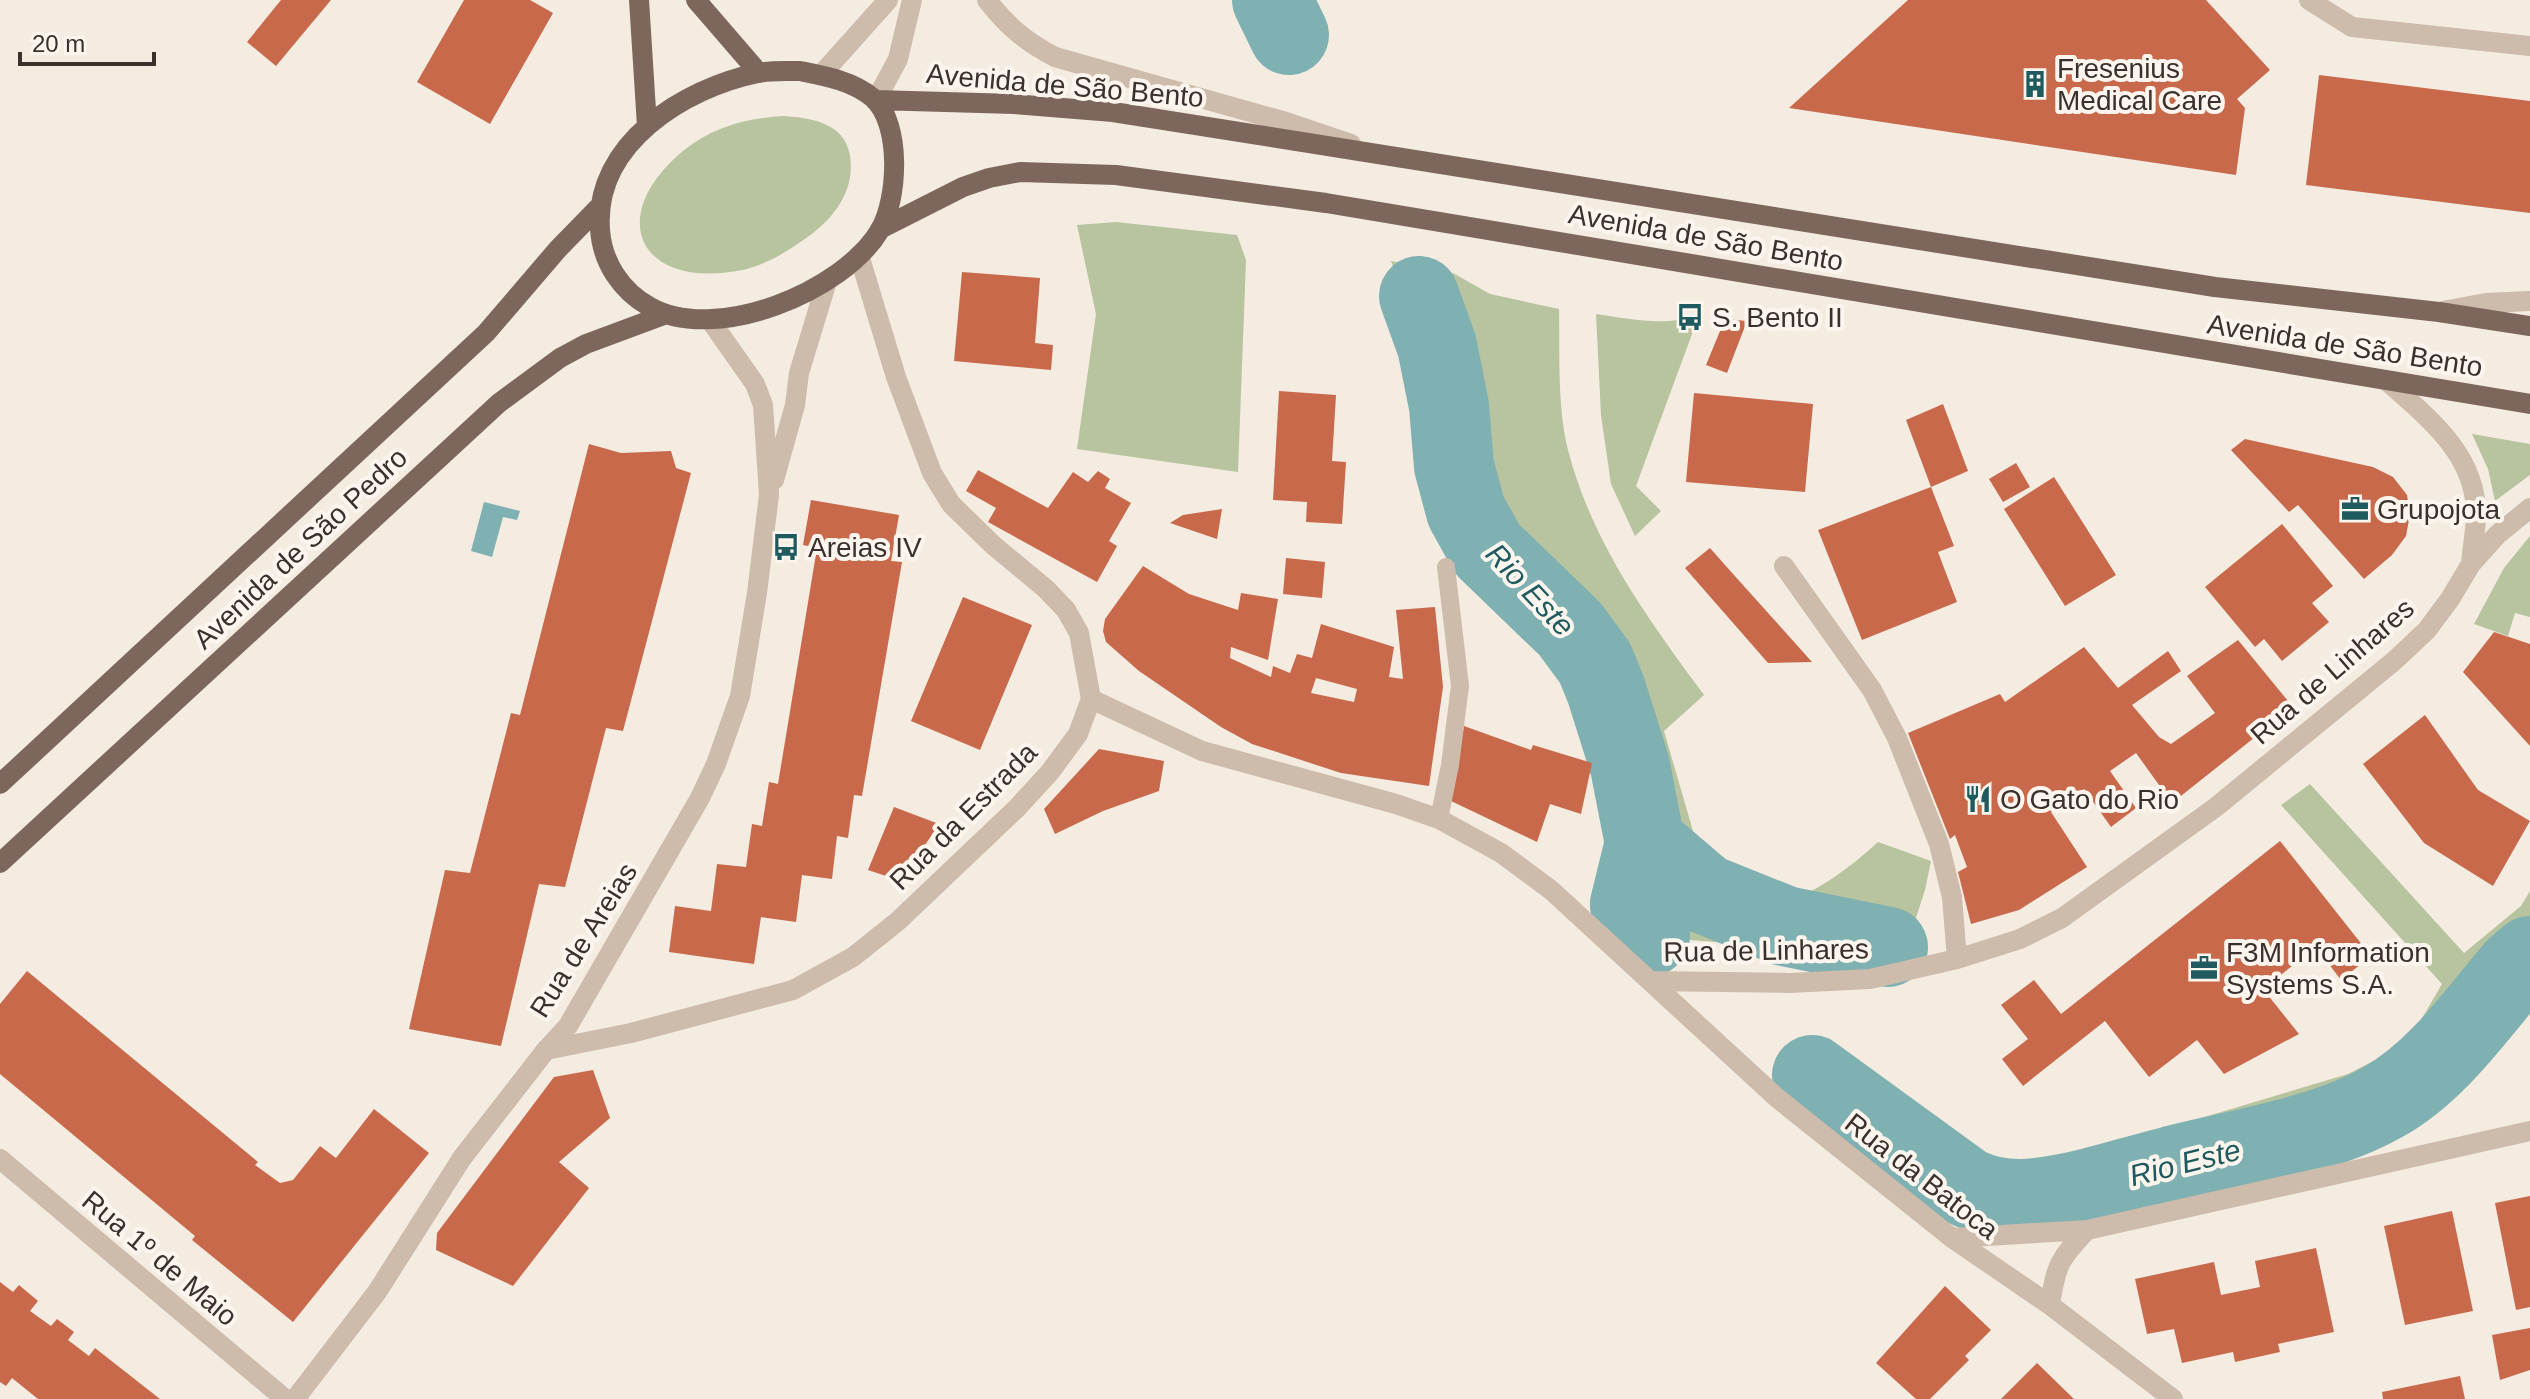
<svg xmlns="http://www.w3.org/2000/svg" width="2530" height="1399" font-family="Arial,sans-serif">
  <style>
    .green { fill: #b8c4a0 }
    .water { fill: #7fb0b2 }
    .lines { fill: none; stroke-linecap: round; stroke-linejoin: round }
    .river { stroke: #7fb0b2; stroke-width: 80 }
    .building { fill: #c8694b; fill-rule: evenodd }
    .service { stroke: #cdbbac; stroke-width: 18 }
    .minor { stroke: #cdbbac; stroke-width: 20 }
    .tertiary { stroke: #cdbbac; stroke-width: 20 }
    .primary { stroke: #7d675c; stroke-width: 20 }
    .labels { text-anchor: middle; stroke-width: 8; stroke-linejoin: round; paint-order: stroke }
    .poi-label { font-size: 28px; fill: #3b302b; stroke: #fbf5ee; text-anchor: start }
    .street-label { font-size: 28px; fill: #3b302b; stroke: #fbf5ee }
    .water-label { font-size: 30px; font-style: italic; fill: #1f5a5e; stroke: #fbf5ee }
  </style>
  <rect width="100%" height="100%" fill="#f4ebe1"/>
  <!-- green -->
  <path class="green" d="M784 116C812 118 845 123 850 156 855 188 837 214 813 233 790 250 766 266 737 271 637 288 606 215 683 151 713 127 747 118 784 116Z
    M1116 222 1237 235 1246 260 1238 472 1077 449 1096 314 1077 225Z
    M1391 261 1453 273 1490 294 1559 309C1560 355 1557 405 1568 450 1592 543 1648 619 1704 695L1664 731 1704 869 1782 906C1819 889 1848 870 1878 842L1931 861 1925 890 1913 927 1895 948 1862 954 1665 938C1629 928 1623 921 1598 895L1615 860 1592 763 1576 663 1531 610 1487 568 1454 554 1429 495 1422 457 1420 388 1412 319Z
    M1596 314C1631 319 1664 327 1699 315L1636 486 1661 511 1635 536 1611 484 1601 415Z
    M2472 434 2530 444V475L2495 501 2488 469Z
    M2530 536V617L2515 613 2508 636 2474 624 2504 568Z
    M2310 784 2464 953 2521 906 2530 891V943L2502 965 2419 1052 2380 1085 2339 1103 2153 1154 2068 1181 2023 1184 1986 1181 1945 1159 1807 1053 1826 1047 1950 1144 1986 1162 2020 1172 2064 1168 2141 1136 2348 1074 2387 1054 2421 1020 2442 984 2281 805Z"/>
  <!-- water -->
  <path class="water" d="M484 502 520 511 517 520 503 517 492 557 471 551Z"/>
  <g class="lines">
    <!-- river -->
    <path class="river" d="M1272 0 1289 35
      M1419 296 1437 346 1449 406 1454 466 1466 511 1487 549 1570 629 1595 663 1606 690 1630 766 1645 843 1705 894 1785 926 1888 947
      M1645 843 1630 904 1650 936
      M1812 1075 1966 1187C1982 1195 2000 1199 2019 1199 2069 1198 2119 1179 2168 1167 2237 1149 2321 1137 2383 1102 2437 1072 2476 1015 2516 968L2530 956"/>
  </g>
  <!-- building -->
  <path class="building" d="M281 0H331L276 66 247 42Z
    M464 0H530L553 13 490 124 417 82Z
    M1908 0H2206L2270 70 2237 99 2245 108 2236 175 1789 108Z
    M2319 75 2530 101V213L2306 185Z
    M962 272 1040 278 1035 343 1053 345 1051 370 954 361Z
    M1725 319 1747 321 1727 373 1706 365Z
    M1279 391 1336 395 1332 461 1346 462 1342 524 1306 522 1307 502 1273 500Z
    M1694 393 1813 404 1805 492 1686 482Z
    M1943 404 1968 471 1931 487 1906 420Z
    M2245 439 2373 467 2393 477 2407 495 2410 514 2406 536 2392 555 2364 579 2298 505 2289 512 2231 450Z
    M589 444 621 453 671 451 676 468 691 473 623 731 606 728 565 887 539 884 501 1046 409 1029 445 870 470 873 511 713 520 715Z
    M2016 463 2030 487 2003 502 1989 479Z
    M978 470 1048 508 1073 472 1088 482 1098 471 1110 479 1105 488 1131 503 1109 541 1117 546 1097 582 988 522 996 508 966 491Z
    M2054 477 2116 575 2065 606 2004 509Z
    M1931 487 1954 546 1938 552 1957 602 1862 640 1818 530Z
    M811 500 899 515 891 561 902 562 862 796 854 795 848 838 837 836 832 879 802 875 796 922 761 917 754 964 669 952 675 906 711 911 717 864 746 867 752 824 762 826 769 782 778 784 817 548 803 545Z
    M1222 509 1217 539 1170 523 1183 515Z
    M2282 524 2333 586 2312 603 2329 622 2282 661 2264 639 2255 647 2205 587Z
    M1710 548 1725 565 1812 662 1768 663 1685 568Z
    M1286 558 1325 562 1322 598 1283 594Z
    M1143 566 1189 594 1238 610 1241 593 1278 599 1268 660 1231 647 1230 658 1271 677 1273 666 1290 673 1297 654 1312 658 1321 624 1394 647 1389 677 1403 679 1396 610 1435 607 1443 687 1429 786 1341 773 1252 744 1221 727 1139 671 1106 642 1103 631 1105 619ZM1316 678 1357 689 1354 702 1311 693Z
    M963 597 1032 625 980 750 911 721Z
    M2494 632 2530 644V746L2463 672Z
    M2238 640 2293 707 2172 803 2136 753 2110 771 2136 808 2111 827 2084 789 2051 812 2087 867 2019 910 1971 924 1958 872 1967 867 1955 835 1950 839 1908 733 2000 694 2005 702 2084 647 2118 688 2168 651 2181 671 2132 705 2159 737 2171 744 2215 713 2187 676Z
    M2425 715 2478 790 2530 821 2493 886 2424 843 2363 764Z
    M1464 726 1531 750 1533 745 1592 763 1581 814 1550 804 1537 842 1451 801Z
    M1099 749 1164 761 1159 791 1103 811 1055 834 1044 809Z
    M894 807 939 824 901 881 868 870Z
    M2280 841 2371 956 2341 980 2316 947 2263 989 2299 1034 2224 1074 2197 1040 2149 1077 2105 1021 2023 1086 2002 1059 2028 1039 2001 1005 2034 980 2061 1014Z
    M27 971 258 1162 255 1165 280 1183 293 1180 320 1146 336 1158 374 1109 429 1153 293 1322 192 1240 195 1236 0 1074V1004Z
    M593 1070 610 1118 559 1162 589 1188 513 1286 436 1250 437 1233 554 1077Z
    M2530 1196V1307L2516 1310 2495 1203Z
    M2452 1211 2473 1311 2405 1325 2384 1226Z
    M2316 1248 2334 1332 2278 1344 2280 1352 2235 1362 2233 1352 2182 1363 2174 1329 2147 1334 2135 1279 2214 1262 2221 1295 2260 1287 2255 1261Z
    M0 1282 13 1292 19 1285 38 1301 30 1311 51 1326 57 1319 74 1332 68 1340 89 1356 95 1348 160 1399H38L12 1378 6 1386 0 1382Z
    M1945 1286 1991 1330 1965 1356 1969 1360 1930 1399H1916L1876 1363Z
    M2530 1328V1370L2500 1380 2492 1335Z
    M2037 1363 2074 1399H2001Z
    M2460 1376 2465 1399H2383L2382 1392Z"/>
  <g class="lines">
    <!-- service -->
    <path class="service" d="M1439 819 1450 765 1460 686 1446 567"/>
    <!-- minor -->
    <path class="minor" d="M2309 0 2352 27 2530 46
      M2443 311 2486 303 2530 301
      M2387 381C2428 418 2476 454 2476 514 2476 531 2472 548 2471 564
      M1784 566 1872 690 1897 738 1939 844 1952 897 1957 959
      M1091 699 1202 751 1396 804 1439 819 1501 853 1551 890 1776 1097 1952 1238 2050 1305 2173 1399
      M1650 981 1790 983 1870 979 1957 959 2020 939 2062 918 2216 807 2394 661 2427 630 2450 599 2471 564 2497 535 2530 508
      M546 1050 631 1033 793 990 853 957 898 921 1017 808 1050 772 1078 734 1091 699 1079 633 1066 610 1046 589 993 545 951 504 932 473 896 377 859 255
      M0 1159 285 1399
      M1952 1238 2087 1230 2530 1131
      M2050 1305C2056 1265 2059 1259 2087 1230"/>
    <!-- tertiary -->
    <path class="tertiary" d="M987 0C1008 27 1025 41 1055 57L1286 122 1351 144
      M821 75 888 0
      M876 100 898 59 912 0
      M774 480 795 405 799 373 827 281
      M295 1399 377 1292 462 1158 546 1050 568 1026 700 798 716 764 740 696 757 593 769 495 763 405 755 384 710 320"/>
    <!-- primary -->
    <path class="primary" d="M639 0 647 126
      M696 0 759 73
      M800 71C825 76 853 81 873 98 902 124 898 199 880 230 843 292 715 344 650 307 621 291 602 262 600 229 594 144 684 88 758 73 771 70 786 71 800 71Z
      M876 100 1014 104 1113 112 2215 287 2439 312 2530 326
      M880 229 963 187 989 178 1020 172 1116 175 1326 203 2530 404
      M0 784 486 333 558 249 598 208
      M0 863 499 403 560 358 586 344 664 315"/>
  </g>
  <!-- icons -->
  <defs>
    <g id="building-bare" transform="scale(2.16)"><path d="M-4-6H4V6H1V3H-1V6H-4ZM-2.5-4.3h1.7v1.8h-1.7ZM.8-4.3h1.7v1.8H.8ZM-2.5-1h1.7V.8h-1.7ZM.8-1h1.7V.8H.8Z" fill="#1f5a5e" stroke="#fbf5ee" stroke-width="2.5" paint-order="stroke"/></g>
    <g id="bus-bare" transform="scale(2.16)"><path d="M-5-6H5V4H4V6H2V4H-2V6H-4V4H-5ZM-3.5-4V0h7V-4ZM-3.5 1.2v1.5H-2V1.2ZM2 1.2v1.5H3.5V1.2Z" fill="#1f5a5e" stroke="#fbf5ee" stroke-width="2.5" paint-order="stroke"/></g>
    <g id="office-bare" transform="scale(2.16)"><path d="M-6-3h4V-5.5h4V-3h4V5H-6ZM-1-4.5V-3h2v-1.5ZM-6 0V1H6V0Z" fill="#1f5a5e" stroke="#fbf5ee" stroke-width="2.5" paint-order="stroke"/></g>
    <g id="restaurant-bare" transform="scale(2.16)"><path d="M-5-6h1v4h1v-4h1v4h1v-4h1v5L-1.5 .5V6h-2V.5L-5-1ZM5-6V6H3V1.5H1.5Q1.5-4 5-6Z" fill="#1f5a5e" stroke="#fbf5ee" stroke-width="2.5" paint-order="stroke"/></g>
  </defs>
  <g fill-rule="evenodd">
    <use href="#building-bare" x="2035" y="84"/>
    <use href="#bus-bare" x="1690" y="317"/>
    <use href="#office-bare" x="2355" y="509"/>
    <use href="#bus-bare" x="786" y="547"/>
    <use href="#restaurant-bare" x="1978" y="799"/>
    <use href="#office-bare" x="2204" y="968"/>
  </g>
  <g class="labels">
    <!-- poi labels -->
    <g class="poi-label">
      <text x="2057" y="78">Fresenius<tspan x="2057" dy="32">Medical Care</tspan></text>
      <text x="1712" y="327">S. Bento II</text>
      <text x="2377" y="519">Grupojota</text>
      <text x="808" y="557">Areias IV</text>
      <text x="2000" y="809">O Gato do Rio</text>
      <text x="2226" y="962">F3M Information<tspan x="2226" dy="32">Systems S.A.</tspan></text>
    </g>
    <!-- street labels -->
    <g class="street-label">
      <text transform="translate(1065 85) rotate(5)" y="10">Avenida de São Bento</text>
      <text transform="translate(1706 237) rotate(10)" y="10">Avenida de São Bento</text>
      <text transform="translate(2345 345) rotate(9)" y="10">Avenida de São Bento</text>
      <text transform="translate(300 548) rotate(-43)" y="10">Avenida de São Pedro</text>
      <text transform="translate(2332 671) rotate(-41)" y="10">Rua de Linhares</text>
      <text transform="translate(963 816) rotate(-45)" y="10">Rua da Estrada</text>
      <text transform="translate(583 940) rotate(-58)" y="10">Rua de Areias</text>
      <text transform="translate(1766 950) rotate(-1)" y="10">Rua de Linhares</text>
      <text transform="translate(1922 1176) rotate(38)" y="10">Rua da Batoca</text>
      <text transform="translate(160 1258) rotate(40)" y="10">Rua 1º de Maio</text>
    </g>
    <!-- water labels -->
    <g class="water-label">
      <text transform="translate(1530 590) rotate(47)" y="10">Rio Este</text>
      <text transform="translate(2185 1163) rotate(-14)" y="10">Rio Este</text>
    </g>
  </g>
  <!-- scale -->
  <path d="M20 52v12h134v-12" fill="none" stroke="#3b302b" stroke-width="4"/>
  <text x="32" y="52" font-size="24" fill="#3b302b" stroke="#fbf5ee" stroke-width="6" paint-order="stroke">20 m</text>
</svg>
